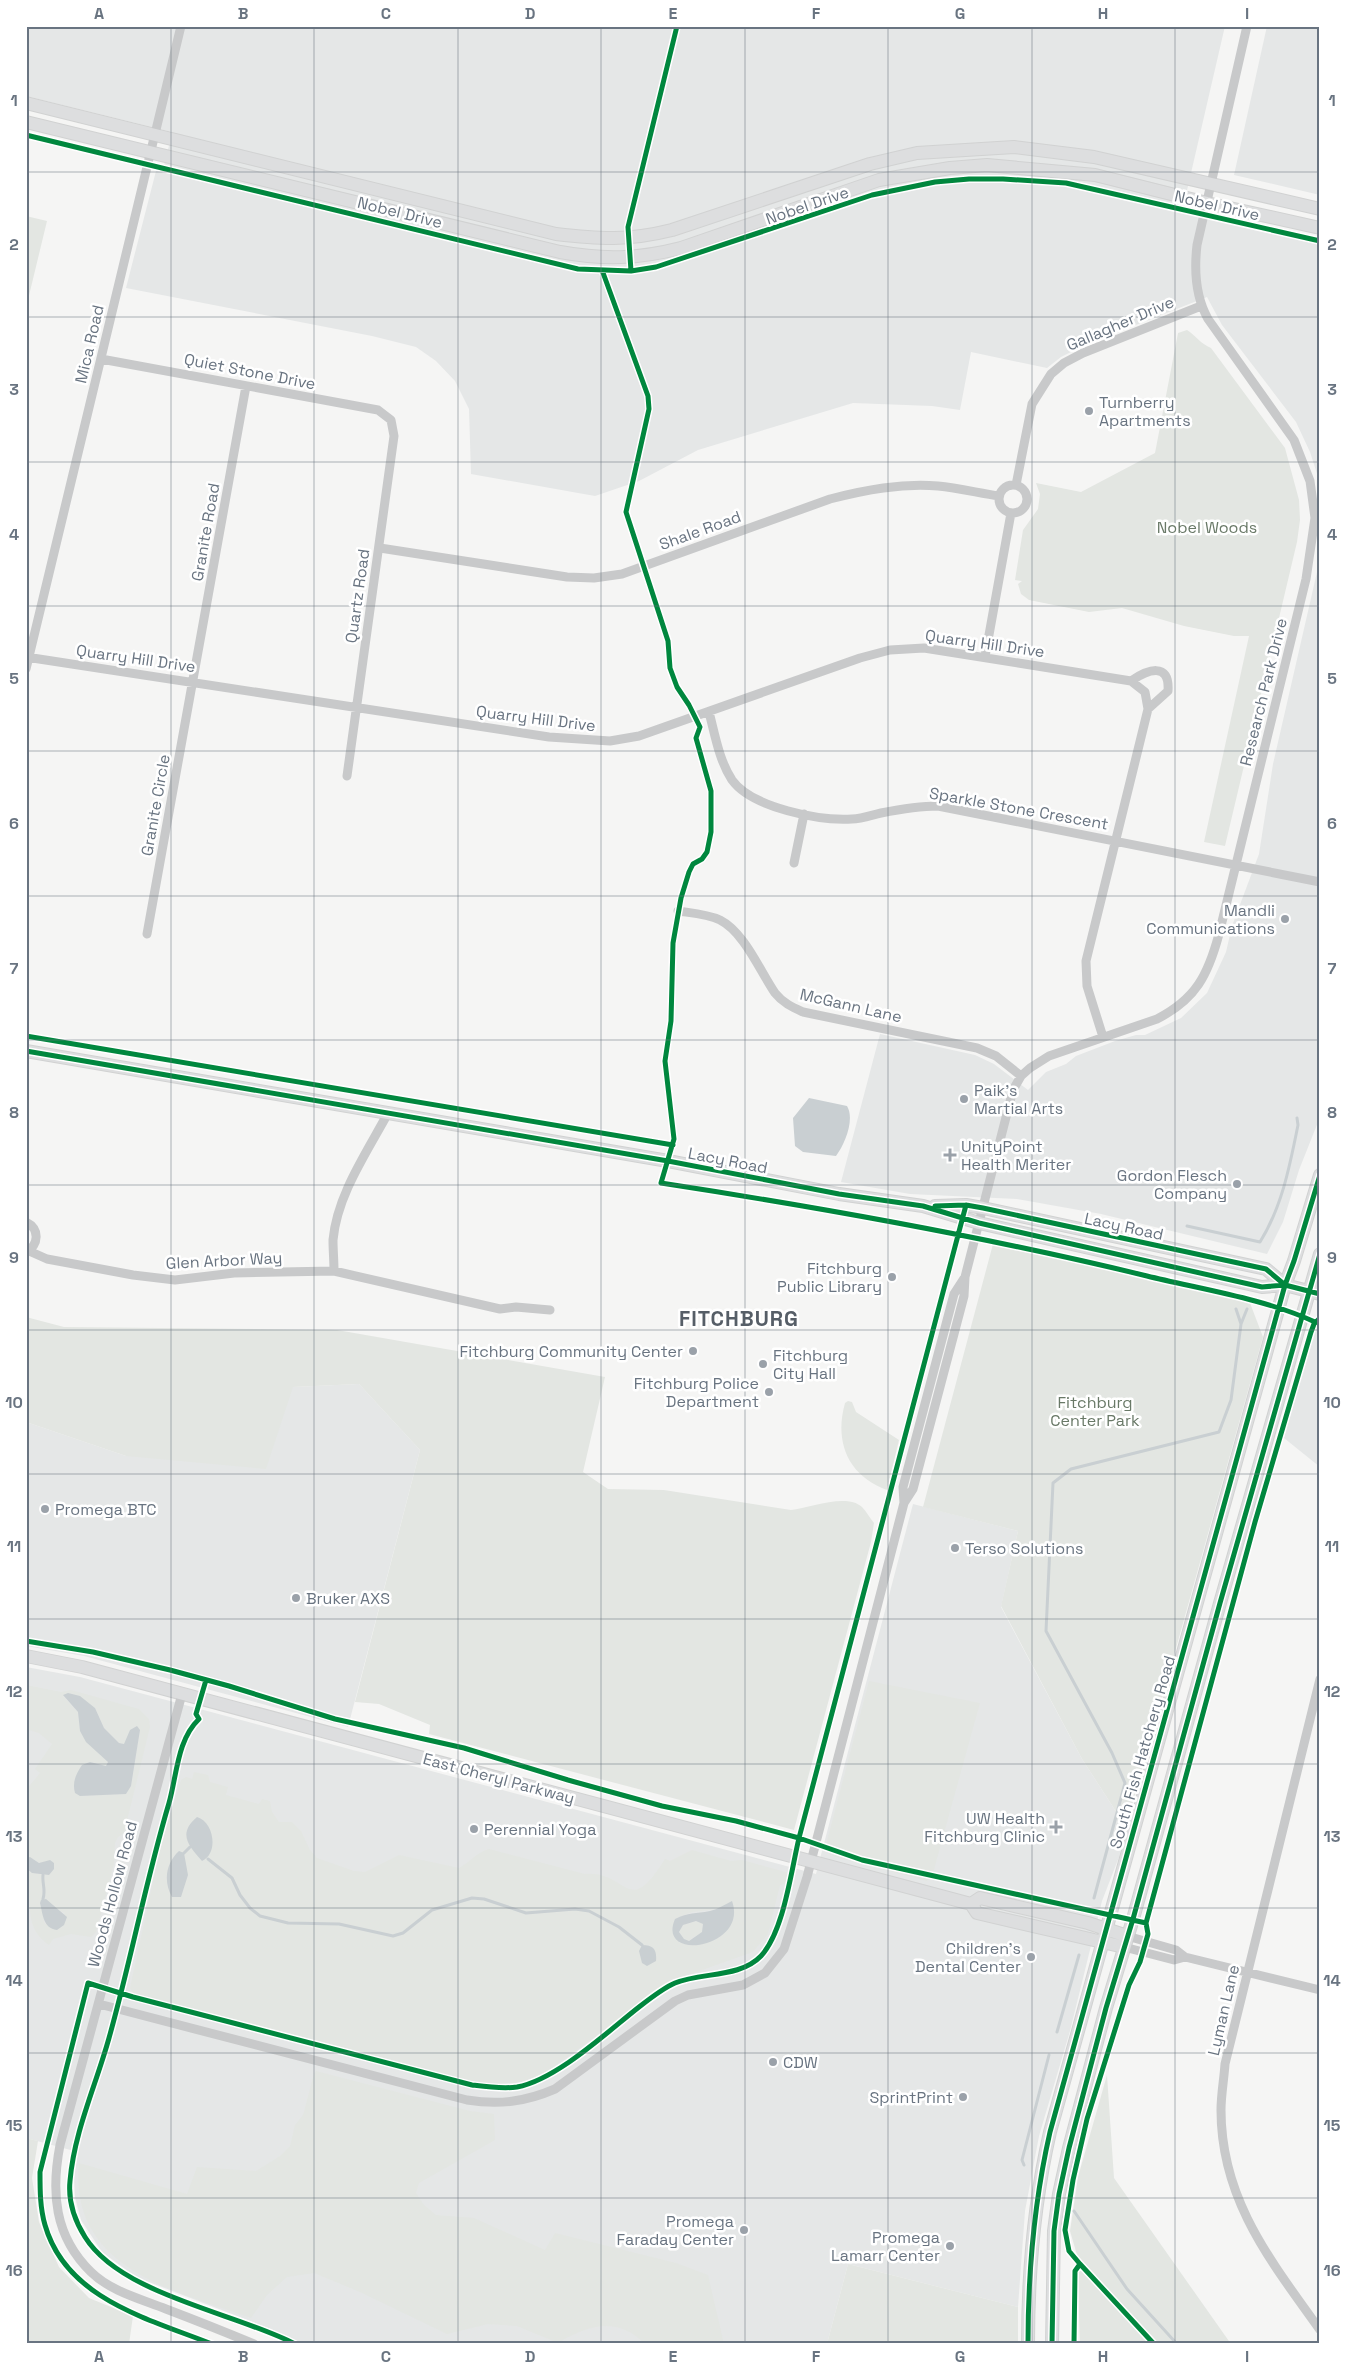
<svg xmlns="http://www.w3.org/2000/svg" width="1346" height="2370" font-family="'Space Grotesk',sans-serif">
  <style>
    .built { fill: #e5e7e7 }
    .green { fill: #e3e6e2; fill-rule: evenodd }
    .water { fill: #c9cfd2; fill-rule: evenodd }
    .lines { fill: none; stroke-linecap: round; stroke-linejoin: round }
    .stream { stroke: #c9cfd2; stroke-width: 3 }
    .secondary-casing { stroke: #d1d2d2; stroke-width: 14 }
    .street { stroke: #c8c9ca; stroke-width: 9 }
    .secondary { stroke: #dddedf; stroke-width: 12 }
    .cycleway-casing { stroke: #fff; stroke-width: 8 }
    .cycleway { stroke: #00873e; stroke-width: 5 }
    .grid { fill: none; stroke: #697481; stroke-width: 1; stroke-opacity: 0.55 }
    .poi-dot { fill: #9aa1a9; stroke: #fff; stroke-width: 2 }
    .labels { text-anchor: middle; stroke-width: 5; stroke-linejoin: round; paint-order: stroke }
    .street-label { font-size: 16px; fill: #697481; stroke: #fff }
    .poi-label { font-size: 16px; fill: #697481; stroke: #fff; text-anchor: end }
    .park-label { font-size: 16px; fill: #697967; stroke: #fff }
    .district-label { font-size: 21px; font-weight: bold; letter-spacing: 1px; fill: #565e67; stroke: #fff }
    .neatline { fill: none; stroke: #697481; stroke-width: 2 }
    .grid-label { font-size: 16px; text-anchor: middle; font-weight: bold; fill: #697481 }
  </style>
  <rect width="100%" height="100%" fill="#f5f5f4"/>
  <!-- built -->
  <path class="built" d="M26 26H1225L1182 212 1320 244V483L1310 452 1296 422 1222 325 1207 297 1085 345 1061 357 1047 368 971 352 960 410 932 406 853 403 698 450 639 481 595 496 471 474 469 409 455 381 436 361 416 347 372 336 126 288 156 171 165 163 172 132 26 96Z
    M1267 26H1320V195L1234 175Z
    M1320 559V1117L1299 1170 1283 1222 1267 1254 1101 1214 1017 1199 910 1194 841 1182 880 1034 975 1055 994 1064 1028 1090 1046 1072 1066 1064 1076 1056 1115 1041 1136 1035H1145L1181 1018 1207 993 1226 952 1232 926 1259 854 1273 764Z
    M1320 1322V1467L1284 1438 1314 1328Z
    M359 1384 420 1450 348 1727 84 1656 26 1646V1422L126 1456 293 1387Z
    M913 1504 1018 1531 1001 1607 1082 1759 1126 1827 1119 1857 1102 1901 1070 2031 1039 2136 1025 2211 1018 2307 848 2264 827 2344H301L271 2329 136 2277 102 2252 81 2220 75 2197 74 2177 78 2152 26 2138V1667L80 1677 816 1874Z"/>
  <!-- green -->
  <path class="green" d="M26 216 47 221 26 308Z
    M1187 330C1196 336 1201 344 1211 348L1285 448 1299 500 1300 520 1297 542 1225 846 1204 842 1249 636H1234L1184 626 1122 608 1089 612 1029 600 1021 594 1018 584 1022 581 1015 580 1023 530 1038 509 1040 494 1036 483 1081 492 1155 453 1178 333Z
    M993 1244 1028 1249 1250 1303 1263 1337 1126 1827 1082 1759 1001 1606 1018 1531 923 1507Z
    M26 1317 64 1327 337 1330 605 1377 583 1472 608 1489 664 1490 791 1510C810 1508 846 1493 862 1507 866 1511 870 1518 874 1523L871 1542 794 1830 429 1734 430 1725 379 1704 355 1702 420 1450 359 1384 293 1387 266 1469 126 1456 26 1422Z
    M848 1401 852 1402 856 1412 899 1440 887 1490C848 1476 834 1442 845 1403Z
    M869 1681 980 1703 933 1873 927 1881 833 1856 828 1853 826 1845Z
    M26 1685 61 1692 71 1690 139 1709 149 1719 150 1727 124 1833 118 1837 115 1843 114 1864 96 1932 91 1937 71 1934 53 1939 49 1945C30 1932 30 1916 29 1896 29 1886 26 1878 26 1868L32 1873 49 1875 48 1861 39 1863 34 1859 26 1858V1790L40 1773 35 1769 52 1744 39 1733 26 1729ZM63 1696 95 1708 104 1728 119 1743 124 1744 140 1730 131 1786 126 1794 80 1796 82 1765 90 1762 107 1766 108 1762 80 1731 78 1712ZM40 1903 65 1913 45 1924Z
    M194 1772 208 1775 210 1782 228 1787 226 1795 259 1804 262 1799 270 1801 272 1812 279 1822H292L301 1831 310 1850 317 1858 354 1871 365 1872 399 1855 459 1868C470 1862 477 1852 489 1849L585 1874C629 1871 627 1920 665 1859L670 1861 692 1850 731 1861 742 1860 789 1873 786 1883 780 1885 768 1934 753 1952 671 1981 544 2074C516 2085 502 2087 472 2082L133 1994 130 1988 160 1849 181 1780 186 1777 192 1779ZM734 1907C729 1944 710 1942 679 1943L675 1919 692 1912Z
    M696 1921 703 1924 702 1932 688 1941 684 1939 679 1932 683 1925Z
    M316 2071 470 2111 494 2114 495 2140 419 2183 416 2193 424 2205 436 2215 474 2218 545 2250 555 2233 676 2263 708 2275 724 2344H645C617 2316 589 2325 558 2343L517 2326 488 2324 447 2334 360 2292 314 2273 287 2277 267 2295 251 2318C173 2290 69 2269 79 2163L187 2194 197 2167 256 2171 280 2156 290 2146 295 2125 303 2115 314 2074Z
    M1107 2075 1114 2178 1231 2344H1080L1077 2255 1070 2231 1078 2177Z
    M26 2138 38 2141 32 2178 39 2222 59 2267 89 2298 133 2316 129 2344H26Z
    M848 2264 1018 2307V2344H827Z"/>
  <!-- water -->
  <path class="water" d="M809 1098 847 1106C855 1119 845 1144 836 1156L803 1152 795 1146 793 1118Z
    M68 1693 80 1696 95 1708 104 1728 119 1743 124 1744 130 1730 137 1726 140 1730 131 1786 126 1794 80 1796 75 1793C72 1782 76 1774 82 1765L90 1762 106 1766 108 1762 86 1742 80 1731 78 1712 63 1695Z
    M197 1817C214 1822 219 1853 202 1861 189 1846 177 1834 197 1817Z
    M179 1851 184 1853 188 1875 181 1897H172C163 1881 166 1863 179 1851Z
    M30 1857 39 1863 50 1860 54 1863V1869L49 1875 32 1873 26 1868V1858Z
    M46 1899 67 1917 64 1925 57 1930C43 1928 43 1915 40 1903L41 1900Z
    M732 1901C749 1948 656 1963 675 1919 689 1912 695 1914 710 1911 718 1909 724 1905 732 1901ZM696 1921 703 1924 702 1932 689 1941 684 1939 679 1932 683 1925Z
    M642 1945C654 1945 657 1950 656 1961L647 1966 642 1963 639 1951Z"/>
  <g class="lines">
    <!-- stream -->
    <path class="stream" d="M1187 1226 1260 1242C1282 1207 1290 1165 1298 1125L1297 1118
      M1236 1309 1241 1324
      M184 1853 190 1847
      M208 1859 232 1878 240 1895 250 1908 260 1916 288 1923 339 1924 393 1936 403 1933 432 1910 472 1898 484 1899 526 1913 575 1909 589 1911 619 1927 642 1945
      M43 1875C42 1884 46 1890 43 1899
      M1094 1898 1125 1783 1112 1753 1046 1631 1053 1483 1071 1469 1219 1432 1231 1400 1241 1324 1247 1309
      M1057 2032 1079 1955
      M1024 2165 1022 2160 1049 2055
      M1074 2211 1127 2289 1177 2344"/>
    <!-- secondary casing -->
    <g class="secondary-casing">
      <path id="secondary" d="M26 103 556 234C600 239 628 241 672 230L870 164 917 153 1014 147 1094 157 1320 209
        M26 122 560 252C604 260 638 259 681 248L879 180 950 168 987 165 1095 175 1207 203 1320 228
        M26 1051 668 1161 839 1194 923 1206 979 1223 1262 1287 1285 1285 1320 1294
        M935 1206 966 1205 983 1208 1266 1269 1285 1285
        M26 1656 82 1667 971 1904 977 1913 1124 1947
        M971 1904 980 1898 1088 1923 1127 1936
        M1028 2344C1028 2272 1034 2202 1050 2132L1285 1285 1294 1261 1320 1175
        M1052 2344 1054 2231 1059 2194 1069 2148 1106 2008 1133 1919 1220 1603 1320 1254"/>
    </g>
    <!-- street -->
    <path class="street" d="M101 359 378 410 391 420 394 436 347 776
      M999 499a14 14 0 1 1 28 0a14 14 0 1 1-28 0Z
      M1016 485 1032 404 1051 374 1064 363 1083 353 1201 306
      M380 548 567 577 594 578 622 574 830 499C865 490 901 483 938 486 958 488 979 493 999 496
      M26 657 549 737 610 741 639 736 860 658 890 650 924 648 1131 681 1145 692 1148 709 1086 961 1087 986 1103 1037
      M985 657 1011 513
      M26 669 181 26
      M1131 681C1147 670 1170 661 1168 691L1148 709
      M709 712C715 735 719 760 732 780 752 808 820 821 852 819 862 819 872 815 881 813 901 809 918 806 938 806L1320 882
      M794 863 804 814
      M678 911C691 913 707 914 720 920 744 932 760 971 775 993 783 1003 792 1007 803 1012L977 1048 996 1056 1021 1076
      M147 934 246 386
      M26 1222C40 1229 39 1245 26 1252
      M29 1251 47 1259 133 1275 175 1280 234 1273 334 1271 500 1309 516 1307 550 1310
      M334 1271C334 1261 333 1250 333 1240 337 1195 367 1152 388 1113
      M904 1503 903 1487 954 1294 965 1277
      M1320 1679 1225 2064C1224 2079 1221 2095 1221 2110 1221 2200 1271 2261 1320 2330
      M182 1694 60 2145C51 2192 54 2236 91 2272 110 2291 141 2299 166 2309 195 2320 225 2332 254 2344
      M1127 1936 1176 1950 1185 1957 1320 1990
      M1124 1947 1174 1960 1185 1957
      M99 2004 467 2100C499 2105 525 2102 555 2089L675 2001 688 1995 743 1985 765 1973 784 1949 807 1877 904 1503 913 1489 964 1296 965 1277 1013 1090 1021 1076 1030 1068 1049 1056 1157 1019C1196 999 1208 975 1219 934L1306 579 1315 518 1310 481 1294 440 1208 319C1195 296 1194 271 1197 245L1247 26"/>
    <!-- secondary -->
    <use href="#secondary" class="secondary"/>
    <!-- cycleway casing -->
    <g class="cycleway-casing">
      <path id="cycleway" d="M26 135 578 269 631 271 656 267 872 195 935 182 969 179H1003L1066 183 1320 241
        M602 270 648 396 649 409 626 512 668 641 670 668 677 687 689 705 700 727 696 738 711 791V832L707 852 702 859 693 864 689 872 681 898 673 943 671 1021 665 1061 674 1139 661 1183C824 1208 987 1237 1147 1276 1200 1289 1266 1299 1315 1322
        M631 271 628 227 677 26
        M26 1036 673 1145
        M26 1051 668 1161 839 1194 923 1206 979 1223 1262 1287 1285 1285 1320 1294
        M935 1206 966 1205 983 1208 1266 1269 1285 1285
        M26 1641 93 1652 170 1670 229 1686 335 1719 464 1748 568 1780 662 1806 736 1821 799 1838 862 1860 1146 1923
        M206 1680 196 1714 199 1719C177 1740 177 1775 169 1803 146 1880 131 1960 109 2038 96 2085 74 2132 70 2181 68 2201 75 2221 85 2237 121 2295 236 2313 295 2344
        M1080 2264 1154 2344
        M212 2344C149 2319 66 2299 45 2225 40 2208 40 2190 40 2172L88 1983 133 1997 472 2085C488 2087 502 2089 517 2087 555 2080 604 2035 634 2011 647 2001 661 1989 675 1983 702 1972 740 1978 761 1956 784 1931 791 1871 799 1838L966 1205
        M1028 2344C1028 2272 1034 2202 1050 2132L1285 1285 1294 1261 1320 1175
        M1052 2344 1054 2231 1059 2194 1069 2148 1106 2008 1133 1919 1220 1603 1320 1254
        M1074 2344 1075 2271 1080 2264 1069 2251 1065 2230 1073 2180 1087 2119 1129 1985 1140 1962 1148 1934 1146 1923 1255 1522 1311 1332 1314 1324 1320 1318"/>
    </g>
    <!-- cycleway -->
    <use href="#cycleway" class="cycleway"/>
  </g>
  <!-- grid -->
  <path class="grid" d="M171 26V2344M314 26V2344M458 26V2344M601 26V2344M745 26V2344M888 26V2344M1032 26V2344M1175 26V2344M26 172H1320M26 317H1320M26 462H1320M26 606H1320M26 751H1320M26 896H1320M26 1040H1320M26 1185H1320M26 1330H1320M26 1474H1320M26 1619H1320M26 1764H1320M26 1908H1320M26 2053H1320M26 2198H1320"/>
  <!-- markers -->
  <g class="poi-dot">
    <circle cx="1089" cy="411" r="5"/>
    <circle cx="1285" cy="919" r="5"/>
    <circle cx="964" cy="1099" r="5"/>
    <path d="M947.5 1147.5h5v5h5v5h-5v5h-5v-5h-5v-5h5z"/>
    <circle cx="1237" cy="1184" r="5"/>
    <circle cx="892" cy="1277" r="5"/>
    <circle cx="693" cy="1351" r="5"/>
    <circle cx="763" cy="1364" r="5"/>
    <circle cx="769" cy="1392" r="5"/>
    <circle cx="45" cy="1509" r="5"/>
    <circle cx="955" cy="1548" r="5"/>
    <circle cx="296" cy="1598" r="5"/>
    <path d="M1053.5 1819.5h5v5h5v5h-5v5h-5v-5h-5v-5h5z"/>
    <circle cx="474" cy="1829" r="5"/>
    <circle cx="1031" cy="1957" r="5"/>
    <circle cx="773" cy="2062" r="5"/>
    <circle cx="963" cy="2097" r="5"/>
    <circle cx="744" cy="2230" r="5"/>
    <circle cx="950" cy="2246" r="5"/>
  </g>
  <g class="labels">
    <!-- street labels -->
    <g class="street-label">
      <text transform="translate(807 205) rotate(-19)" y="6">Nobel Drive</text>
      <text transform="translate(1217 205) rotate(13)" y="6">Nobel Drive</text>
      <text transform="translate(400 212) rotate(14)" y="6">Nobel Drive</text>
      <text transform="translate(1120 323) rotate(-23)" y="6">Gallagher Drive</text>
      <text transform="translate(89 344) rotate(-77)" y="6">Mica Road</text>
      <text transform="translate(250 371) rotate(11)" y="6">Quiet Stone Drive</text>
      <text transform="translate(700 530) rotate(-20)" y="6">Shale Road</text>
      <text transform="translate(205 532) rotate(-80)" y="6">Granite Road</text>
      <text transform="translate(357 596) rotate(-82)" y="6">Quartz Road</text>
      <text transform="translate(985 643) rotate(8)" y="6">Quarry Hill Drive</text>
      <text transform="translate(136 658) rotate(8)" y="6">Quarry Hill Drive</text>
      <text transform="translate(1263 692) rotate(-76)" y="6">Research Park Drive</text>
      <text transform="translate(536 718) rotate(7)" y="6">Quarry Hill Drive</text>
      <text transform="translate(155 805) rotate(-80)" y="6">Granite Circle</text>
      <text transform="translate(1019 808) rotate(10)" y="6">Sparkle Stone Crescent</text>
      <text transform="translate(851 1005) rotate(13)" y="6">McGann Lane</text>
      <text transform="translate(728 1160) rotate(11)" y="6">Lacy Road</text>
      <text transform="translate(1124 1226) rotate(12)" y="6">Lacy Road</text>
      <text transform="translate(224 1260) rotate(-3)" y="6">Glen Arbor Way</text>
      <text transform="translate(1142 1752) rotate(-74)" y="6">South Fish Hatchery Road</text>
      <text transform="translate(499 1778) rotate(15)" y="6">East Cheryl Parkway</text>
      <text transform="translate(112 1894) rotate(-75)" y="6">Woods Hollow Road</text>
      <text transform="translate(1223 2010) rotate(-77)" y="6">Lyman Lane</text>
    </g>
    <!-- poi labels -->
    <g class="poi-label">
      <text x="1099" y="408" text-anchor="start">Turnberry<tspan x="1099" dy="18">Apartments</tspan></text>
      <text x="1275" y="916">Mandli<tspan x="1275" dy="18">Communications</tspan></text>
      <text x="974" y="1096" text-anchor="start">Paik's<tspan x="974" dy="18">Martial Arts</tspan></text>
      <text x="961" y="1152" text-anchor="start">UnityPoint<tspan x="961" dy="18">Health Meriter</tspan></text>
      <text x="1227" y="1181">Gordon Flesch<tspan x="1227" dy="18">Company</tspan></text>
      <text x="882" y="1274">Fitchburg<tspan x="882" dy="18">Public Library</tspan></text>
      <text x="683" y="1357">Fitchburg Community Center</text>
      <text x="773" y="1361" text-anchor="start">Fitchburg<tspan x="773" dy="18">City Hall</tspan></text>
      <text x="759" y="1389">Fitchburg Police<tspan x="759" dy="18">Department</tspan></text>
      <text x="55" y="1515" text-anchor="start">Promega BTC</text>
      <text x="965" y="1554" text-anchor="start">Terso Solutions</text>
      <text x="306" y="1604" text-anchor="start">Bruker AXS</text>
      <text x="1045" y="1824">UW Health<tspan x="1045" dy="18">Fitchburg Clinic</tspan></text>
      <text x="484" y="1835" text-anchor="start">Perennial Yoga</text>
      <text x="1021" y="1954">Children's<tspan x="1021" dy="18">Dental Center</tspan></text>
      <text x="783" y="2068" text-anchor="start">CDW</text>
      <text x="953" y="2103">SprintPrint</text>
      <text x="734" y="2227">Promega<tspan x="734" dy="18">Faraday Center</tspan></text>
      <text x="940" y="2243">Promega<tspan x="940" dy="18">Lamarr Center</tspan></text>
    </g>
    <!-- park labels -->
    <g class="park-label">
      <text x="1207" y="533">Nobel Woods</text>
      <text x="1095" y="1408">Fitchburg<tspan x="1095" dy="18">Center Park</tspan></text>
    </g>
    <!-- district labels -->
    <g class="district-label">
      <text x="739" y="1326">FITCHBURG</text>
    </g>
  </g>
  <!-- border -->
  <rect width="1346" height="2370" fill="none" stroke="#ffffff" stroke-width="55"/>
  <rect x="28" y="28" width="1290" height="2314" class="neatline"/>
  <g class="grid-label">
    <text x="99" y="19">A</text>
    <text x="243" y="19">B</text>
    <text x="386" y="19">C</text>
    <text x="530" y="19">D</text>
    <text x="673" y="19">E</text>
    <text x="816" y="19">F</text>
    <text x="960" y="19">G</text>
    <text x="1103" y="19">H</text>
    <text x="1247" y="19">I</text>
    <text x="14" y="106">1</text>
    <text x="1332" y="106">1</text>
    <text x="14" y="250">2</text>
    <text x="1332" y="250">2</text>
    <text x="14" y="395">3</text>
    <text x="1332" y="395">3</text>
    <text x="14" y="540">4</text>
    <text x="1332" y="540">4</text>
    <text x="14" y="684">5</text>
    <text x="1332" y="684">5</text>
    <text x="14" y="829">6</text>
    <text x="1332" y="829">6</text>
    <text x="14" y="974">7</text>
    <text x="1332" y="974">7</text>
    <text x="14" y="1118">8</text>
    <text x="1332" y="1118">8</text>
    <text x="14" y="1263">9</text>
    <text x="1332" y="1263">9</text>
    <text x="14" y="1408">10</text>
    <text x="1332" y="1408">10</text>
    <text x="14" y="1552">11</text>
    <text x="1332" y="1552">11</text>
    <text x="14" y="1697">12</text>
    <text x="1332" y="1697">12</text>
    <text x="14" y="1842">13</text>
    <text x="1332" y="1842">13</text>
    <text x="14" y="1986">14</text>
    <text x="1332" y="1986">14</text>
    <text x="14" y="2131">15</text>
    <text x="1332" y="2131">15</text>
    <text x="14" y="2276">16</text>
    <text x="1332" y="2276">16</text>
    <text x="99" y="2362">A</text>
    <text x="243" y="2362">B</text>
    <text x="386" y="2362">C</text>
    <text x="530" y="2362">D</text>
    <text x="673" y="2362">E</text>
    <text x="816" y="2362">F</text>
    <text x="960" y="2362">G</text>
    <text x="1103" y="2362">H</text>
    <text x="1247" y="2362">I</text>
  </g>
</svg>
